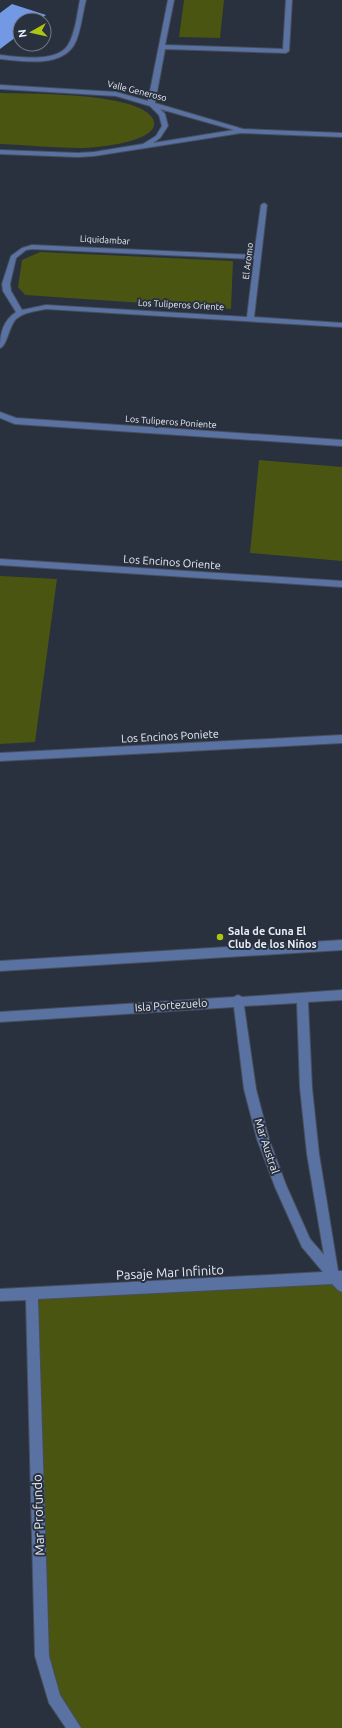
<svg xmlns="http://www.w3.org/2000/svg" width="342" height="1728" font-family="Ubuntu,sans-serif">
  <style>
    .green { fill: #495511 }
    .building { fill: #7398e4 }
    .lines { fill: none; stroke-linecap: round; stroke-linejoin: round }
    .minor-casing { stroke: #474e5b; stroke-width: 2 }
    .minor { fill: #5972a2; fill-rule: evenodd }
    .poi-dot { fill: #adc610; stroke: #29303e; stroke-width: 1.5 }
    .labels { text-anchor: middle; stroke-width: 4; stroke-linejoin: round; paint-order: stroke }
    .far-street-label { font-size: 9px; fill: #e7ecf5; stroke: #29303e }
    .street-label { font-size: 11px; fill: #e7ecf5; stroke: #29303e }
    .poi-label { font-size: 11px; font-weight: bold; fill: #e7ecf5; stroke: #29303e; text-anchor: start }
    .near-street-label { font-size: 13px; fill: #e7ecf5; stroke: #29303e }
  </style>
  <rect width="100%" height="100%" fill="#29303e"/>
  <!-- green -->
  <path class="green" d="M184 0H224L220 38 179 37Z
    M0 93C28 94 140 92 153 119 164 142 95 148 82 148 55 148 27 145 0 144Z
    M40 252 233 261 231 309 25 295 18 287 22 260Z
    M259 460 342 467V561L250 553Z
    M0 576 57 579 35 742 0 744Z
    M333 1277 342 1286V1728H74L42 1656 32 1294Z"/>
  <!-- building -->
  <path class="building" d="M12 4 46 15 39 20H20V34L0 49V13Z"/>
  <g class="lines">
    <!-- minor casing -->
    <g class="minor-casing">
      <path id="minor" d="M80 0H86C82 14 81 33 74 45 60 68 22 61 0 59V55C18 57 57 63 68 45 76 32 77 14 80 0Z
        M168 0H174L165 45 283 49 286 0H292L289 51 286 53 165 49 155 103 243 129 342 133V137L241 133 94 156 78 157 0 154V150L78 153 94 152 143 144 156 136 162 126 159 115 150 106 116 96 0 89V85L116 92 148 101ZM160 109 234 130 153 143 160 138 168 126 165 114Z
        M264 203 267 205 254 317 342 323V327L46 309C36 311 24 312 16 319 9 326 7 346 0 348 0 333 3 321 16 312L3 291 2 284 11 256 22 248 32 245 254 255 261 205ZM32 249 254 259 247 317 46 305 22 310 11 291 10 284 16 258 26 250Z
        M0 412 16 418 342 440V446L15 424 0 418Z
        M0 559 342 581V587L0 565Z
        M342 735V743L0 761V753Z
        M342 940V950L0 971V961Z
        M342 990V1000L308 1002 312 1088 319 1154 338 1271H342V1292L338 1290 332 1284 38 1299 49 1656 60 1695 81 1728H66L49 1703 35 1656 26 1300 0 1301V1289L323 1272 302 1247 275 1187 257 1139 244 1089 234 1007 0 1022V1012L234 997 238 995 242 997ZM297 1003 300 1088 307 1154 324 1255 310 1239 286 1185 269 1139 256 1089 244 1006Z"/>
    </g>
    <!-- minor -->
    <use href="#minor" class="minor"/>
  </g>
  <!-- markers -->
  <circle class="poi-dot" cx="220" cy="937" r="4"/>
  <g class="labels">
    <!-- far-street labels -->
    <g class="far-street-label">
      <text transform="translate(137 91) rotate(14)" y="3">Valle Generoso</text>
      <text transform="translate(105 240) rotate(3)" y="3">Liquidambar</text>
      <text transform="translate(248 261) rotate(-83)" y="3">El Aromo</text>
      <text transform="translate(181 305) rotate(3)" y="3">Los Tuliperos Oriente</text>
      <text transform="translate(171 422) rotate(4)" y="3">Los Tuliperos Poniente</text>
    </g>
    <!-- street labels -->
    <g class="street-label">
      <text transform="translate(172 562) rotate(4)" y="4">Los Encinos Oriente</text>
      <text transform="translate(170 736) rotate(-3)" y="4">Los Encinos Poniete</text>
      <text transform="translate(171 1005) rotate(-4)" y="4">Isla Portezuelo</text>
      <text transform="translate(267 1146) rotate(72)" y="4">Mar Austral</text>
    </g>
    <!-- poi labels -->
    <g class="poi-label">
      <text x="228" y="935">Sala de Cuna El<tspan x="228" dy="13">Club de los Niños</tspan></text>
    </g>
    <!-- near-street labels -->
    <g class="near-street-label">
      <text transform="translate(170 1272) rotate(-3)" y="5">Pasaje Mar Infinito</text>
      <text transform="translate(38 1515) rotate(-92)" y="5">Mar Profundo</text>
    </g>
  </g>
  <!-- north arrow -->
  <g transform="translate(32 32) rotate(262)"><circle r="19" fill="#29303e" stroke="#757b87"/>
  <path d="M0-3L7 15L0 10L-7 15Z" fill="#adc610"/>
  <text y="-6" font-size="11" font-weight="bold" text-anchor="middle" fill="#e7ecf5">N</text>
  </g>
</svg>
